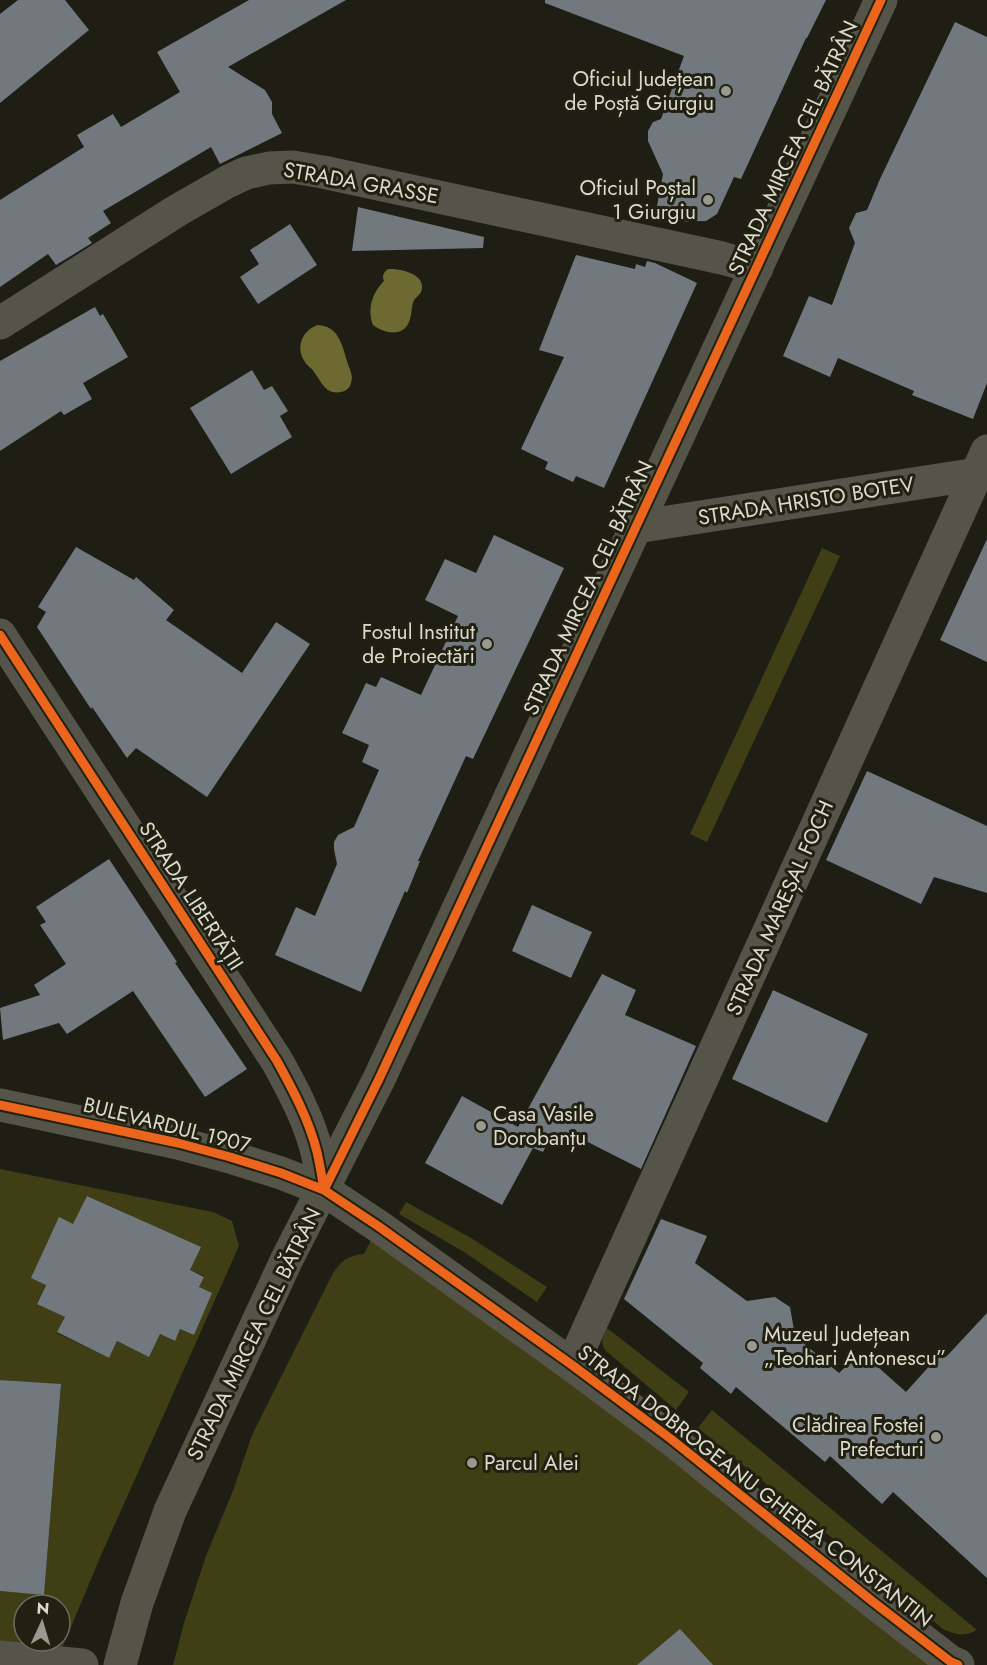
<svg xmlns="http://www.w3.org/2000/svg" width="987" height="1665" font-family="Jost,sans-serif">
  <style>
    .green { fill: #403e15; fill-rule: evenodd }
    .water { fill: #6c6a30 }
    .building { fill: #71797f }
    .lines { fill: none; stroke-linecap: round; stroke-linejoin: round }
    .minor { stroke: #54544b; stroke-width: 33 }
    .major { stroke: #545448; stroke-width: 33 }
    .cycleway-casing { stroke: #222111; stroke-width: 13 }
    .cycleway { stroke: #eb651d; stroke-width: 9 }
    .poi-dot { fill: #99998f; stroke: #222111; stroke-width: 2 }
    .labels { text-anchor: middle; stroke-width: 6; stroke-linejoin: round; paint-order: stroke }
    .poi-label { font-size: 21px; fill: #dbdbd0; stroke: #222111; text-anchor: end }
    .street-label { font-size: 21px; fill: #dbdbd0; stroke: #222111 }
  </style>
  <rect width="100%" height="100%" fill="#1e1e15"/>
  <!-- green -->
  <path class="green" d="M822 548 840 556 707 842 690 834Z
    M0 1169 213 1212 232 1221 239 1246 102 1553 55 1665H0V1591L44 1594 61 1385 0 1380ZM87 1196 128 1214 121 1232 200 1247 190 1270 204 1276 199 1287 194 1335 180 1329 174 1341 160 1334 149 1356 117 1341 109 1358 57 1333 65 1317 37 1303ZM24 1605H60V1641H24Z
    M406 1202 471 1238 547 1287 537 1302 464 1252 399 1214Z
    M378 1226 958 1665H173L184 1623 206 1556 234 1488 252 1435 333 1273C341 1261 349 1255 364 1254Z
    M607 1328 689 1392 676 1410 606 1351C599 1342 603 1337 607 1328Z
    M712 1410 977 1630C963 1637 957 1635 943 1629L698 1428Z"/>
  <!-- water -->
  <path class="water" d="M388 269C400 268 428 274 421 292 419 296 414 298 413 303 411 309 412 315 409 322 402 338 384 333 373 325 367 309 372 293 384 281 382 276 383 273 388 269Z
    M318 325C338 326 342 344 347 361 349 369 354 375 351 383 350 388 346 391 341 392 325 395 322 382 314 372 312 368 307 366 305 362 295 348 302 330 318 325Z"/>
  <!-- building -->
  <path class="building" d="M18 0H65L89 30 0 103V14Z
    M249 0H346L228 67 265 90 272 102V114L282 133 220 164 211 147 103 211 111 223 88 238 92 243 56 265 48 254 0 287V200L84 147 77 135 113 114 121 127 180 92 157 52Z
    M545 0H826L807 38H806L741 179 734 177 717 214 706 221 654 222 663 174 648 141V131L653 122 661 119 684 56 545 3Z
    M955 22 987 37V383L973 419 912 395 914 391 838 358 830 377 783 356 809 296 832 305 855 243 849 228 856 213 867 210 880 179Z
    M358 207 484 237 483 248 352 251Z
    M290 224 317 265 258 304 240 277 259 264 250 250Z
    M576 255 635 269 636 264 645 267 647 261 655 263 697 283 604 488 576 476 573 482 545 469 548 462 521 449 564 357 539 350Z
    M95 307 100 316 103 314 128 357 83 383 92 399 64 415 61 411 0 451V361Z
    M252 370 264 390 272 386 288 411 280 416 292 437 231 474 190 408Z
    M494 535 564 568 473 759 466 756 418 861H420L407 893 405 891 361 992 275 955 296 907 315 916 337 864 334 849V842L338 835 354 827 379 770 362 762 369 745 342 733 366 683 376 687 381 677 421 695 458 616 425 600 445 559 476 573Z
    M987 539V662L940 640Z
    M76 547 134 580 136 577 174 610 166 620 242 673 276 622 310 644 207 797 136 748 127 758 92 707 91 709 37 627 46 612 38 607Z
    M867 771 987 826V893L934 877 921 904 826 860Z
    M109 859 177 962 175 963 247 1069 205 1097 133 991 67 1034 59 1023 3 1040 0 1008 40 995 34 985 66 964 40 925 46 922 36 907Z
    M532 905 592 932 571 978 512 951Z
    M602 974 636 990 625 1015 696 1046 641 1169 572 1134 569 1140 553 1132 543 1152 533 1148 502 1205 425 1163 462 1096 518 1127Z
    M773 990 868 1034 827 1123 732 1079Z
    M87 1196 201 1247 190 1270 204 1277 199 1287 212 1293 194 1335 180 1329 175 1341 160 1334 149 1357 117 1341 109 1358 57 1332 65 1317 37 1304 46 1285 31 1278 59 1217 73 1224Z
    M661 1219 707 1236 695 1263 747 1301 775 1297 790 1307 795 1336 839 1373 861 1352 906 1392 941 1353 946 1357 987 1313V1578L893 1492 882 1504 830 1456 825 1462 736 1387 731 1394 700 1368 703 1363 624 1299Z
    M0 1380 61 1384 44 1595 0 1591Z
    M680 1629 713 1665H637Z"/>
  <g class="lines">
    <!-- minor -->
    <path class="minor" d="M0 323 178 210 227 182 246 173 269 168 293 167 323 172 722 258 757 268
      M636 527 977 474
      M0 635 277 1061C293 1090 309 1120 317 1152 320 1165 322 1177 324 1190L378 1226 572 1365 671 1439 872 1601 951 1662 958 1665
      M572 1365 987 451
      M0 1657 82 1665"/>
    <!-- major -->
    <path class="major" d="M0 1105 178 1143 230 1157 281 1173 324 1190
      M120 1665 137 1603 170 1511 287 1259 379 1079 881 0"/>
    <!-- cycleway casing -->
    <g class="cycleway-casing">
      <path id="cycleway" d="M0 635 277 1061C293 1090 309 1120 317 1152 320 1165 322 1177 324 1190
        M0 1105 178 1143 230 1157 281 1173 324 1190 378 1226 572 1365 671 1439 872 1601 951 1662 958 1665
        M324 1190 379 1079 881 0"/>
    </g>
    <!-- cycleway -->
    <use href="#cycleway" class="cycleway"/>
  </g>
  <!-- markers -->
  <g class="poi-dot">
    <circle cx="726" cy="91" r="6"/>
    <circle cx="708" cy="200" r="6"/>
    <circle cx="487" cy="644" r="6"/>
    <circle cx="481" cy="1126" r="6"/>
    <circle cx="752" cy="1346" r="6"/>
    <circle cx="936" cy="1437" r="6"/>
    <circle cx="472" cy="1463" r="6"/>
  </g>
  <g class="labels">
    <!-- poi labels -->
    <g class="poi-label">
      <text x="714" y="86">Oficiul Județean<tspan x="714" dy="24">de Poștă Giurgiu</tspan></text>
      <text x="696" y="195">Oficiul Poștal<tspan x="696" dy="24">1 Giurgiu</tspan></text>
      <text x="475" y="639">Fostul Institut<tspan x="475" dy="24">de Proiectări</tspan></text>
      <text x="493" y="1121" text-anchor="start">Casa Vasile<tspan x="493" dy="24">Dorobanțu</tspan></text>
      <text x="764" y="1341" text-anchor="start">Muzeul Județean<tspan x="764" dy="24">„Teohari Antonescu”</tspan></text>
      <text x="924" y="1432">Clădirea Fostei<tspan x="924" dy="24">Prefecturi</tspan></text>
      <text x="484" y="1470" text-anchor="start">Parcul Alei</text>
    </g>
    <!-- street labels -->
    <g class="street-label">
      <text transform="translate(793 148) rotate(-65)" y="7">STRADA MIRCEA CEL BĂTRÂN</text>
      <text transform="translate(361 183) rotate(10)" y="7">STRADA GRASSE</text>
      <text transform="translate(806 501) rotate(-9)" y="7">STRADA HRISTO BOTEV</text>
      <text transform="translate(588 588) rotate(-65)" y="7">STRADA MIRCEA CEL BĂTRÂN</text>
      <text transform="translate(191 896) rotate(57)" y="7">STRADA LIBERTĂȚII</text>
      <text transform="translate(780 908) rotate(-66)" y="7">STRADA MAREȘAL FOCH</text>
      <text transform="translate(167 1125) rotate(14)" y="7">BULEVARDUL 1907</text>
      <text transform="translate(254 1334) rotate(-64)" y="7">STRADA MIRCEA CEL BĂTRÂN</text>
      <text transform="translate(755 1486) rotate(38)" y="7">STRADA DOBROGEANU GHEREA CONSTANTIN</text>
    </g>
  </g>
  <!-- north arrow -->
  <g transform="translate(42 1623) rotate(4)"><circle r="28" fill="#222111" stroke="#6c6b5d" stroke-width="1.5"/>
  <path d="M0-4.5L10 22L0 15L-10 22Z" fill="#99998f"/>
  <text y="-9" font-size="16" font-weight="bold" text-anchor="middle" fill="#dbdbd0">N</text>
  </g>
</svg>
